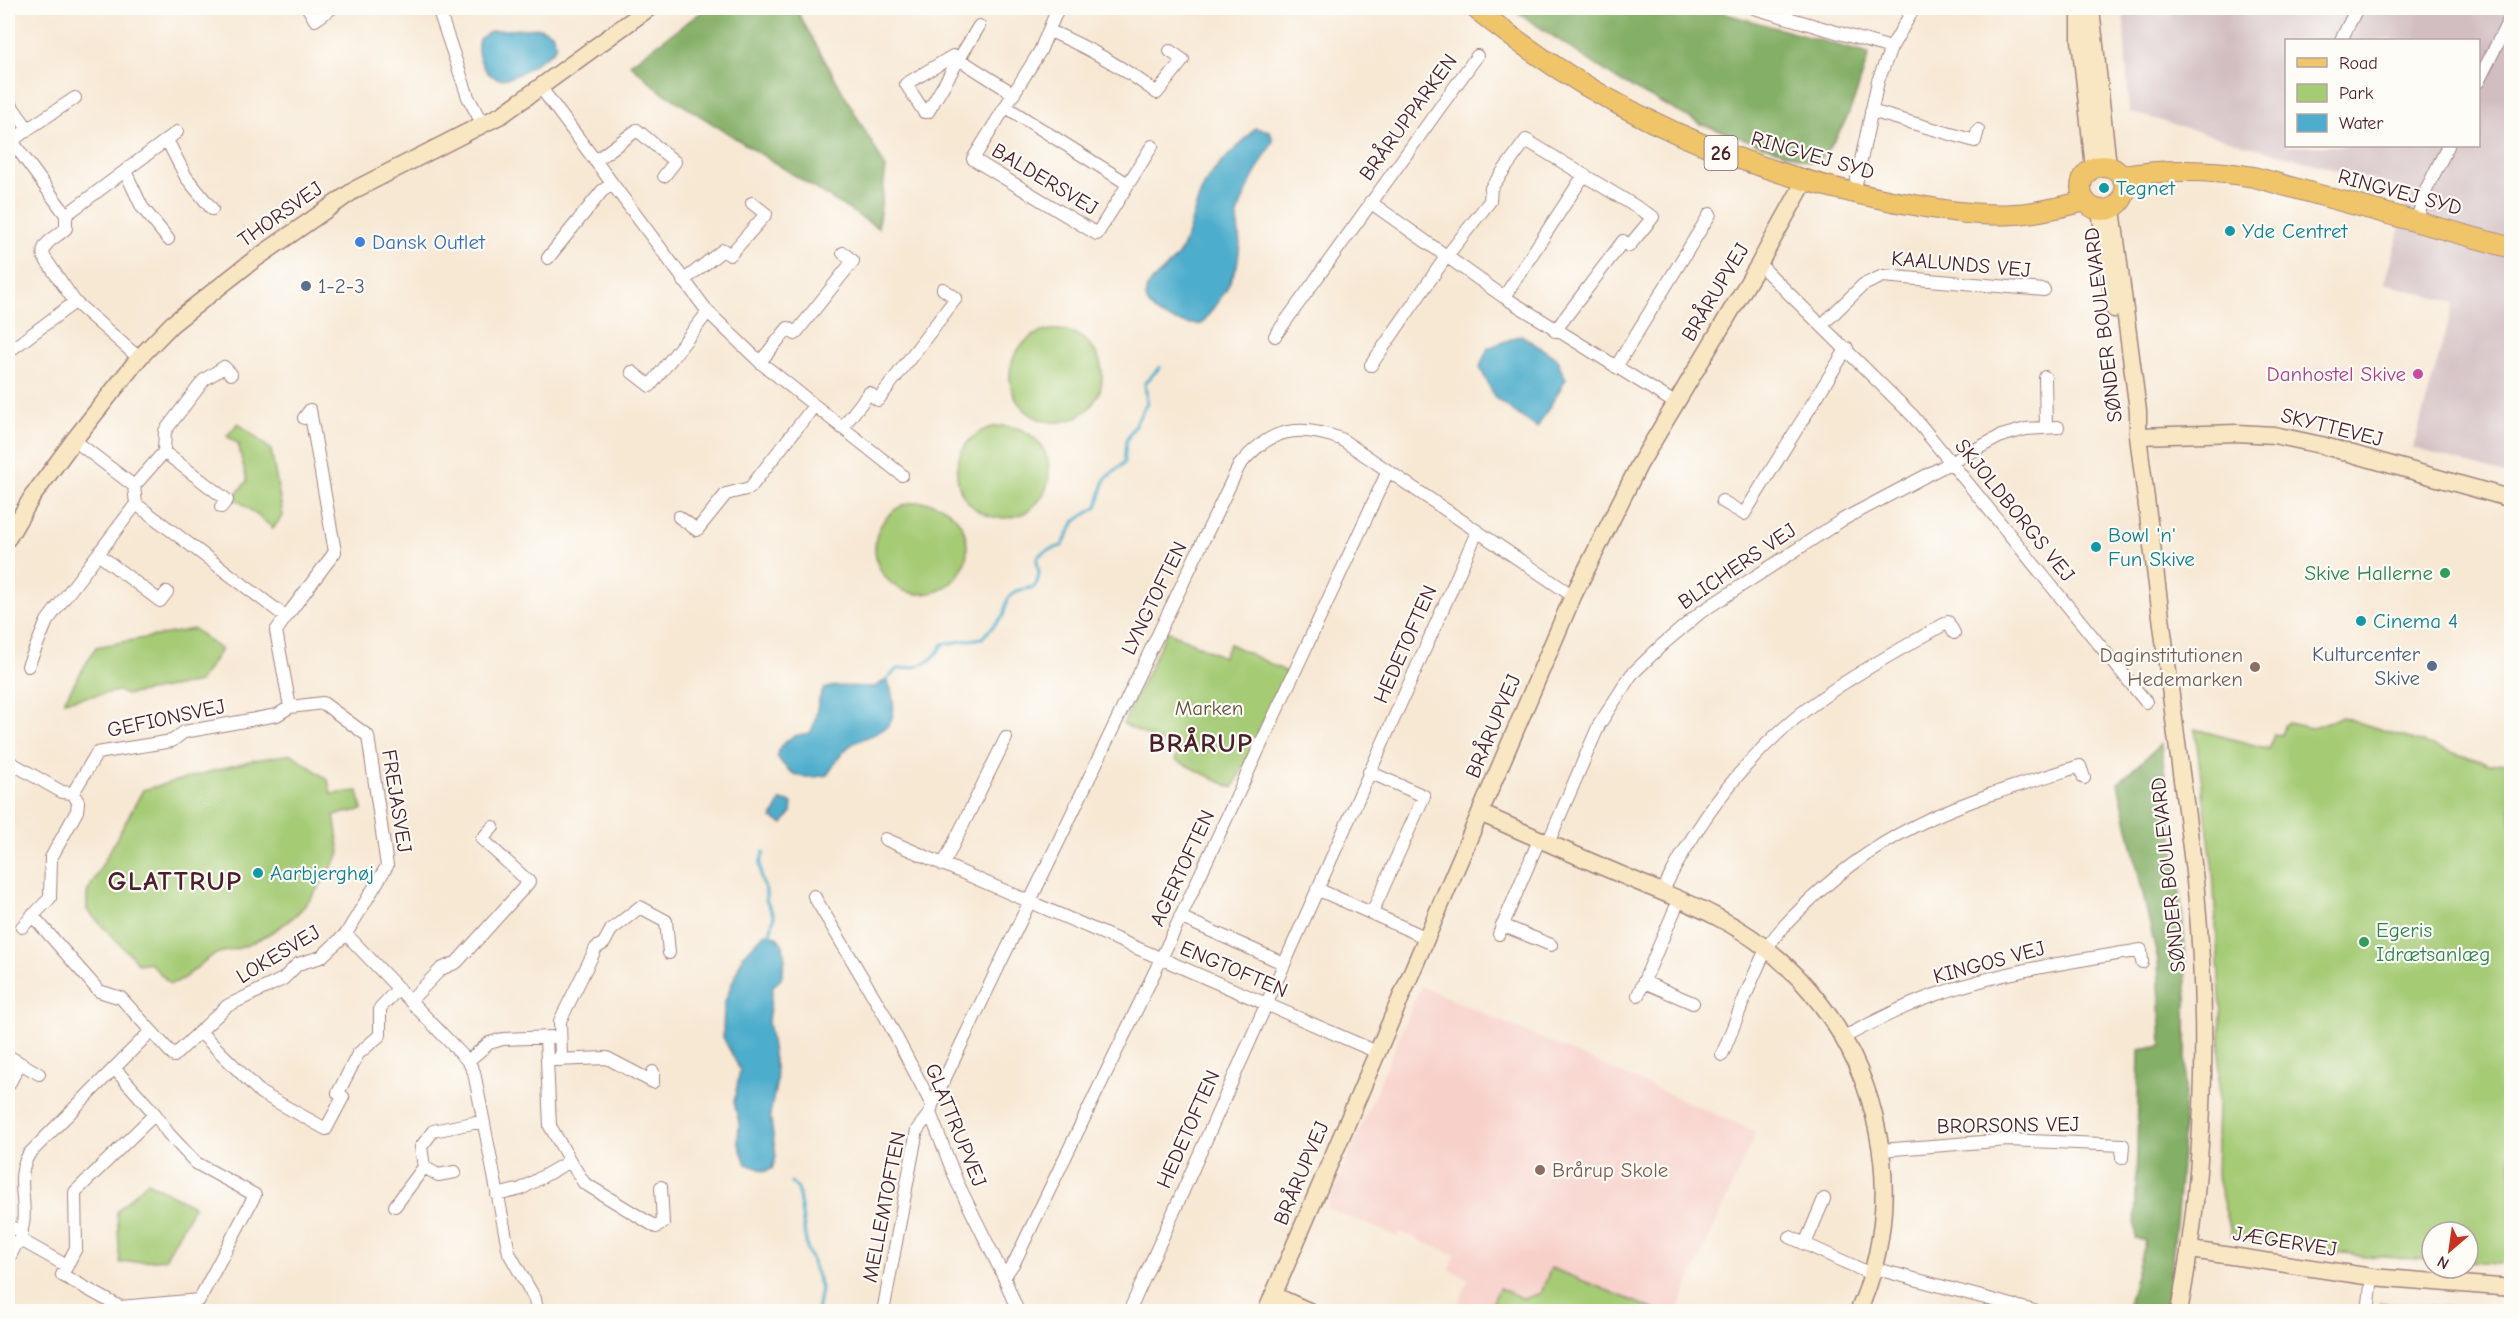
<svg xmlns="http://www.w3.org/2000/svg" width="2519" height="1319" font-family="'Comic Neue',sans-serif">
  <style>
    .built { fill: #f7d0c9 }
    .industrial { fill: #d2bec1; fill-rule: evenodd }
    .green { fill: #a5cb75; stroke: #787550; stroke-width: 1.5 }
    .forest { fill: #84af66; stroke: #676748; stroke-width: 1.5 }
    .water { fill: #4dadcc; stroke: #4c667c; stroke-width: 1.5 }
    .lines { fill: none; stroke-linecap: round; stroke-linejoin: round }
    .stream { stroke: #4dadcc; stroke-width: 3 }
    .street-casing { stroke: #a08480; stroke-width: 14 }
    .secondary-casing { stroke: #a08480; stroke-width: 19 }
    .primary-casing { stroke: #a08480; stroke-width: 22 }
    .street { stroke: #fff; stroke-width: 12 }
    .secondary { stroke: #f9e7c3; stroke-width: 16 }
    .primary { stroke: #f0c469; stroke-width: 20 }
    .culture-dot { fill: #0f9aa8; stroke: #fdfcf7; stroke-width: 2 }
    .shop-dot { fill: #3f7fe0; stroke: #fdfcf7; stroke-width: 2 }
    .service-dot { fill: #5c6f8a; stroke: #fdfcf7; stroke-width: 2 }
    .hotel-dot { fill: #d1479c; stroke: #fdfcf7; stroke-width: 2 }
    .leisure-dot { fill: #2e9e5b; stroke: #fdfcf7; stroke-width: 2 }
    .education-dot { fill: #8d6e63; stroke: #fdfcf7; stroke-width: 2 }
    .labels { text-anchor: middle; stroke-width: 4.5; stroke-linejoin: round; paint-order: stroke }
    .shield { fill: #fdfcf7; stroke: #806168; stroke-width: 1.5 }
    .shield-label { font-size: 20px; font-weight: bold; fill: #4a1f2b }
    .street-label { font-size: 21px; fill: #4a1f2b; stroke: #fdfcf7 }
    .culture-label { font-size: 21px; fill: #0d838f; stroke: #fdfcf7; text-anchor: start }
    .shop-label { font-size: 21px; fill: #366cbe; stroke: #fdfcf7; text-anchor: start }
    .service-label { font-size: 21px; fill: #4e5e75; stroke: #fdfcf7; text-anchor: start }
    .hotel-label { font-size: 21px; fill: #b23c85; stroke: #fdfcf7; text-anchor: end }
    .leisure-label { font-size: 21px; fill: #27864d; stroke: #fdfcf7; text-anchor: end }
    .education-label { font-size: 21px; fill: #785e54; stroke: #fdfcf7; text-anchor: end }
    .park-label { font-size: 21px; fill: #655341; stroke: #fdfcf7 }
    .district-label { font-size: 27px; font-weight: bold; letter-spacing: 1.5px; fill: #4a1f2b; stroke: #fdfcf7 }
  </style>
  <rect width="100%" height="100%" fill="#fdfcf7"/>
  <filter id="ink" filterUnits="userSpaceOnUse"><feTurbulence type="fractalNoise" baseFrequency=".0167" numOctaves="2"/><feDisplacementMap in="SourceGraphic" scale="12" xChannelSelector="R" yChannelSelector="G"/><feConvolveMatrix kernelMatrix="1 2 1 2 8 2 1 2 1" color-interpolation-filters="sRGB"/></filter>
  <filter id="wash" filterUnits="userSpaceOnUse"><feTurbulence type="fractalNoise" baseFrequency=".008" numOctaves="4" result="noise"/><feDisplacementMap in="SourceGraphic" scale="24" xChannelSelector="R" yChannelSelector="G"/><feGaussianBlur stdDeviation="1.35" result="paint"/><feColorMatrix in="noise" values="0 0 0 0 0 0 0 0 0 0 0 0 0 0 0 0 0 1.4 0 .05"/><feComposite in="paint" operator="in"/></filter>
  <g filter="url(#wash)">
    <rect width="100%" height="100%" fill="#f7e8d4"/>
    <!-- built -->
    <path class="built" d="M1421 986 1756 1132 1677 1311H1455L1469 1279 1450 1270 1455 1255 1400 1232 1398 1237 1326 1208Z"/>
    <!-- industrial -->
    <path class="industrial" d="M2123 8H2511V476L2413 448 2454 303 2384 283 2411 191 2129 112ZM2286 40H2478V146H2286Z"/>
    <!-- green -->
    <path class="green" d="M1010 376a46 46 0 1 1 92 0a46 46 0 1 1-92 0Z
      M238 423 271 450 283 516 273 528 234 497 247 481 238 444 227 436Z
      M957 472a46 46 0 1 1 92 0a46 46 0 1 1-92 0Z
      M875 548a46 46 0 1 1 92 0a46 46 0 1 1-92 0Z
      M194 629 221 650 199 682 126 695 119 691 64 701 96 647Z
      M1167 631 1223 657 1230 644 1287 672 1233 788 1175 760 1179 751 1123 724Z
      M2342 717 2488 764 2511 763V1265L2468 1262V1232H2432V1260L2365 1256 2232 1237 2216 1174 2221 1012 2213 871 2195 729 2269 749 2274 734 2281 735 2284 725 2288 723 2311 728Z
      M292 754 328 780 331 794 358 791 362 810 334 815 340 853C311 901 300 921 247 945 237 950 226 950 216 954 198 962 189 980 170 984L149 962 139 964 87 910V893L143 790 254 760Z
      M147 1182 194 1206 165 1259 120 1263 117 1211Z
      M1551 1268 1658 1311H1489L1499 1288 1524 1299 1541 1293Z
      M2380 1303 2496 1311H2379Z"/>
    <!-- forest -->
    <path class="forest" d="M707 8H795L886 168 878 228 659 90 630 64Z
      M1511 8H1705L1869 54C1855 99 1848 127 1817 164L1701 124 1620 81Z
      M2161 744C2169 809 2180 874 2184 939 2191 1064 2182 1188 2166 1311H2126L2145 1241 2135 1238 2139 1050 2162 1046 2158 961 2118 783Z"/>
    <!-- water -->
    <path class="water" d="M540 28 552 33 556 45 553 51C534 63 500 97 483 66 478 57 476 49 479 39L491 31Z
      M1255 128 1270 131 1273 141 1251 181 1237 214 1240 245 1237 266 1226 290 1202 324C1184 326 1142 316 1146 291 1147 282 1172 265 1179 254 1192 232 1193 204 1206 182 1219 161 1240 147 1255 128Z
      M1521 335 1556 358 1566 379 1537 428 1495 398 1480 367 1488 348Z
      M886 680C892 687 892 694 893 702 898 735 868 733 851 745 841 751 834 766 827 775 802 780 791 778 777 756 782 739 793 735 810 733 819 720 814 703 824 689L834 686 875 687Z
      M781 800 792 803 791 813 783 824 772 818Z
      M765 933 776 936 783 945 785 960 781 979 773 986 768 1021 777 1080 770 1114 776 1157 772 1169 765 1171 746 1164 738 1142 739 1123 734 1102 740 1070 723 1037 724 1004 743 956Z"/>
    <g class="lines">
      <!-- stream -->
      <path class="stream" d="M886 680 897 669C919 668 932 664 943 644L982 638 1003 616 1007 601 1011 595 1016 591 1034 587C1050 565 1017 557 1062 546L1075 521 1097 507 1105 479 1124 463 1126 441 1147 403 1145 383 1160 367
        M764 852 760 863 761 879 766 891V900L774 916 770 934
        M791 1182 798 1189 807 1248 821 1288 817 1312"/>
    </g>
  </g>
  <g filter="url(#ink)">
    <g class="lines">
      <!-- street casing -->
      <g class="street-casing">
        <path id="street" d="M308 8 315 20 332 8
          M438 8 468 97 483 125
          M1058 8 1040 51 973 159 1097 234 1152 146
          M1754 8 1891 48
          M979 26 959 59 953 56 906 84 924 112H928L959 59 1014 94
          M1050 31C1089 48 1123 67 1157 93L1183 60 1170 51
          M2341 40 2357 8
          M2478 82 2512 14
          M541 88 708 312 760 362 902 475
          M8 101 28 129 12 141 66 215V228C57 238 40 242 44 257L75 302
          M1006 107 1128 184
          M1871 111 1975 141 1978 130
          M28 129 75 98
          M167 140 186 177 212 209
          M595 161 637 130 675 162 664 176
          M125 171 142 207 168 239
          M1854 193 1878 81 1891 48 1914 8
          M1370 202 1504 297 1675 403
          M66 215 177 132
          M2416 222 2427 188 2448 146
          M548 258 602 191 612 184
          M1759 264 1913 416 2146 702
          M683 281 723 250 730 255 766 214 752 203
          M1504 297 1584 175
          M1822 325 1863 285 1883 276 2044 290
          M1275 336 1477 56
          M8 352 75 302 139 358
          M760 362 788 328 795 334 853 261 843 253
          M1371 365 1446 257 1490 201 1491 188 1526 140 1653 217 1629 246 1623 241 1555 331
          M1616 367 1710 214
          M632 372 650 386 708 312
          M2045 377 2046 428
          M842 428 869 393 878 400 956 298 943 289
          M74 440 134 486 136 504 286 617 276 631 290 707 323 703 368 736 387 866 346 934
          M164 452 165 431 204 380 224 367 231 374
          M134 486 164 452 227 500 221 507
          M1722 501 1744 514 1847 348
          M679 517 697 530 726 494 750 488 814 406
          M98 554 160 601 167 592
          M286 617 335 552 310 410 304 418
          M28 666 47 621 136 504
          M8 761 62 792 73 793 97 753 172 741 184 732 277 715 290 707
          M1369 772 1424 796 1372 913
          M885 839 1377 1052
          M1548 843 1599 725 1631 675 1662 645 1701 612 1842 520 2001 436 2026 429 2058 427
          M943 865 1006 738
          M1317 889 1427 938
          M1662 892C1701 814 1753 745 1826 695 1864 668 1907 646 1948 622L1954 633
          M814 896 884 1014 932 1105 930 1113 957 1182 1004 1277 1018 1312
          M32 915 99 991 121 998 174 1056 227 1006 283 979 298 964 321 957 346 934 468 1061 474 1072 509 1253 535 1299 537 1312
          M1180 917 1283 963
          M1502 925 1551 945
          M22 927 50 898 51 858 77 811 78 802 73 793
          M1499 934 1539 840
          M1644 982 1693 1003
          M1638 995 1679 900
          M410 1001 441 969 457 962 529 882 482 839 493 827
          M200 1032 261 1093 326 1129 343 1097 338 1093 358 1054 380 1035V1008L398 989
          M1844 1037C1876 1021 1909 1003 1944 992 2008 970 2075 961 2141 950L2142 962
          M546 1038 550 1126 570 1161 584 1183 656 1227 663 1223 661 1187
          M1722 1055C1736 1021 1749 983 1766 950 1776 932 1796 914 1811 899 1895 820 1974 799 2080 766L2084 778
          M8 1056 39 1074
          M554 1060 607 1058 653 1082V1072
          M561 1060 560 1021 596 948 604 943 611 930 640 907 666 921 669 953
          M468 1061 489 1043 503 1039 553 1037
          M115 1069 155 1114 75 1192 76 1248 62 1275 120 1307 199 1300 255 1195 196 1163 168 1133 155 1114
          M8 1086 20 1063
          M932 1105 1239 466C1269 429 1297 423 1341 439L1573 596
          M1881 1150 2008 1140 2123 1145 2122 1158
          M455 1172 438 1175 424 1167 421 1147 433 1131 483 1121
          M497 1195 521 1189 570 1161
          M395 1206 424 1167
          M8 1225 22 1233
          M1790 1237 1871 1274
          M19 1239 67 1266
          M1805 1244 1824 1199
          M8 1260C14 1248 21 1237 23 1224 27 1200 15 1177 29 1154L151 1031
          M1873 1268 2038 1312
          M1004 1277 1015 1261 1161 959 1388 471
          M883 1312 917 1130 930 1113
          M1129 1312 1477 532
          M2368 1312 2372 1277"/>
      </g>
      <!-- secondary casing -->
      <g class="secondary-casing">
        <path id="secondary" d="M2080 8V40L2094 168
          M2091 8 2108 166
          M2112 209 2138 411V436C2150 527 2161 619 2173 711 2180 771 2190 831 2196 891 2209 1030 2205 1174 2179 1312
          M2100 210 2114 309
          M2138 436 2237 433 2274 435 2321 445 2512 499
          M8 538 32 497 74 440 139 358 172 324 251 262 356 189 503 114 649 8
          M1480 813C1530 835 1579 857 1629 878 1658 891 1689 902 1717 917 1801 960 1861 1041 1878 1134 1890 1193 1883 1256 1858 1312
          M2191 1250 2372 1277 2512 1288
          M1273 1295 1311 1312
          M1266 1312 1573 596 1639 465 1759 264 1805 181"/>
      </g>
      <!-- primary casing -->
      <g class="primary-casing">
        <path id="primary" d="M1475 8C1596 107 1738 171 1892 201 1931 208 1974 217 2014 214 2038 213 2062 207 2085 201
          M2081 188a22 22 0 1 1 44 0a22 22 0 1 1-44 0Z
          M2122 176C2166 169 2209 169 2254 177L2512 248"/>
      </g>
      <!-- street -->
      <use href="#street" class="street"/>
      <!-- secondary -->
      <use href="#secondary" class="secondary"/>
      <!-- primary -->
      <use href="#primary" class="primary"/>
    </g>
  </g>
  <!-- markers -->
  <g class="culture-dot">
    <circle cx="2104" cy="188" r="6"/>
    <circle cx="2230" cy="231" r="6"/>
    <circle cx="2096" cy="547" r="6"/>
    <circle cx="2361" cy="621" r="6"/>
    <circle cx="258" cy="873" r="6"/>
  </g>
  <circle class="shop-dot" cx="360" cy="242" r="6"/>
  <g class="service-dot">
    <circle cx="306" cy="286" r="6"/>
    <circle cx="2432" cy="666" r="6"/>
  </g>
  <circle class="hotel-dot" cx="2418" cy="374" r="6"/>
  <g class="leisure-dot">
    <circle cx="2445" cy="573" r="6"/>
    <circle cx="2364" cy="942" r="6"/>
  </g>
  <g class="education-dot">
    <circle cx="2255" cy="667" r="6"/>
    <circle cx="1540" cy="1170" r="6"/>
  </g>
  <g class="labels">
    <!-- shield labels -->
    <rect class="shield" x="1704.5" y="136" width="33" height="34" rx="4.5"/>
    <g class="shield-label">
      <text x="1721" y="160">26</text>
    </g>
    <!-- street labels -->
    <g class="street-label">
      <text transform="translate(1408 117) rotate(-54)" y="7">BRÅRUPPARKEN</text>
      <text transform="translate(1813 155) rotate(16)" y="7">RINGVEJ SYD</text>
      <text transform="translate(1045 179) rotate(31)" y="7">BALDERSVEJ</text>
      <text transform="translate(2400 192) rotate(15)" y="7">RINGVEJ SYD</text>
      <text transform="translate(280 214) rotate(-35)" y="7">THORSVEJ</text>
      <text transform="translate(1961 264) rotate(5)" y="7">KAALUNDS VEJ</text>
      <text transform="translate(1715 292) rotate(-59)" y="7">BRÅRUPVEJ</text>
      <text transform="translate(2103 325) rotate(-97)" y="7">SØNDER BOULEVARD</text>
      <text transform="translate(2332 427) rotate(14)" y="7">SKYTTEVEJ</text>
      <text transform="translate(2015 510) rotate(51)" y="7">SKJOLDBORGS VEJ</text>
      <text transform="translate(1737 566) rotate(-34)" y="7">BLICHERS VEJ</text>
      <text transform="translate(1154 598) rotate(-64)" y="7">LYNGTOFTEN</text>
      <text transform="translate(1405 644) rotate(-66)" y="7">HEDETOFTEN</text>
      <text transform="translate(166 718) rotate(-12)" y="7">GEFIONSVEJ</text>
      <text transform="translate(1493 726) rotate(-67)" y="7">BRÅRUPVEJ</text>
      <text transform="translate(397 801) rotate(81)" y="7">FREJASVEJ</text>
      <text transform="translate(1182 868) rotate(-65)" y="7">AGERTOFTEN</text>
      <text transform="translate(2168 875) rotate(-96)" y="7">SØNDER BOULEVARD</text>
      <text transform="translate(278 954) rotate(-31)" y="7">LOKESVEJ</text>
      <text transform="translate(1989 962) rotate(-15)" y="7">KINGOS VEJ</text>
      <text transform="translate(1234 969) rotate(23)" y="7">ENGTOFTEN</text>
      <text transform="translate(956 1125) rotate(68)" y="7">GLATTRUPVEJ</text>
      <text transform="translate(2008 1125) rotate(-1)" y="7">BRORSONS VEJ</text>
      <text transform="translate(1188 1129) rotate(-66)" y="7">HEDETOFTEN</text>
      <text transform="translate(1301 1173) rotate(-67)" y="7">BRÅRUPVEJ</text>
      <text transform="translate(884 1207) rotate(-79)" y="7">MELLEMTOFTEN</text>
      <text transform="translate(2285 1241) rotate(9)" y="7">JÆGERVEJ</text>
    </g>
    <!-- culture labels -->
    <g class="culture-label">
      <text x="2116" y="195">Tegnet</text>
      <text x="2242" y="238">Yde Centret</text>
      <text x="2108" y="542">Bowl 'n'<tspan x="2108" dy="24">Fun Skive</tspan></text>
      <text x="2373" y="628">Cinema 4</text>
      <text x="270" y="880">Aarbjerghøj</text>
    </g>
    <!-- shop labels -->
    <g class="shop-label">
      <text x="372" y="249">Dansk Outlet</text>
    </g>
    <!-- service labels -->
    <g class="service-label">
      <text x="318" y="293">1-2-3</text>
      <text x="2420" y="661" text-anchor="end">Kulturcenter<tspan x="2420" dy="24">Skive</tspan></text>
    </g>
    <!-- hotel labels -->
    <g class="hotel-label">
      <text x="2406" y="381">Danhostel Skive</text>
    </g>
    <!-- leisure labels -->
    <g class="leisure-label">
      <text x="2433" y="580">Skive Hallerne</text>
      <text x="2376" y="937" text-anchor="start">Egeris<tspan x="2376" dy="24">Idrætsanlæg</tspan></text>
    </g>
    <!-- education labels -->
    <g class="education-label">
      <text x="2243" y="662">Daginstitutionen<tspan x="2243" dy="24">Hedemarken</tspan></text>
      <text x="1552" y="1177" text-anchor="start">Brårup Skole</text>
    </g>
    <!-- park labels -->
    <g class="park-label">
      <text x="1209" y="715">Marken</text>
    </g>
    <!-- district labels -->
    <g class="district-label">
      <text x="1201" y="752">BRÅRUP</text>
      <text x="175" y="890">GLATTRUP</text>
    </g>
  </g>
  <!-- margin -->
  <rect width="2519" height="1319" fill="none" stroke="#fdfcf7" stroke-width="30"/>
  <!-- legend -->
  <rect x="2285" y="39" width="195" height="108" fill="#fdfcf7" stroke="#b5a4a5" stroke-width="1.5"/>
  <rect x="2297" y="58" width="30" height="9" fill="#f0c469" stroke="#b5a4a5" stroke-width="1.5"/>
  <text x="2339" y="69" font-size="18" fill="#4a1f2b">Road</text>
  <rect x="2297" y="84" width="30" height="18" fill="#a5cb75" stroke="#b5a4a5" stroke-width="1.5"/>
  <text x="2339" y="99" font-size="18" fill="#4a1f2b">Park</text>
  <rect x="2297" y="114" width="30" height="18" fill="#4dadcc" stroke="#b5a4a5" stroke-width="1.5"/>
  <text x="2339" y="129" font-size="18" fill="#4a1f2b">Water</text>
  <!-- north arrow -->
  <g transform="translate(2450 1250) rotate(209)"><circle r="28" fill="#fdfcf7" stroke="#b5a4a5" stroke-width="1.5"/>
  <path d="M0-4.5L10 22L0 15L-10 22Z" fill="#c8321e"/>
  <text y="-9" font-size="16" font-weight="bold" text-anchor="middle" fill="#4a1f2b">N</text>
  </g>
</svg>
